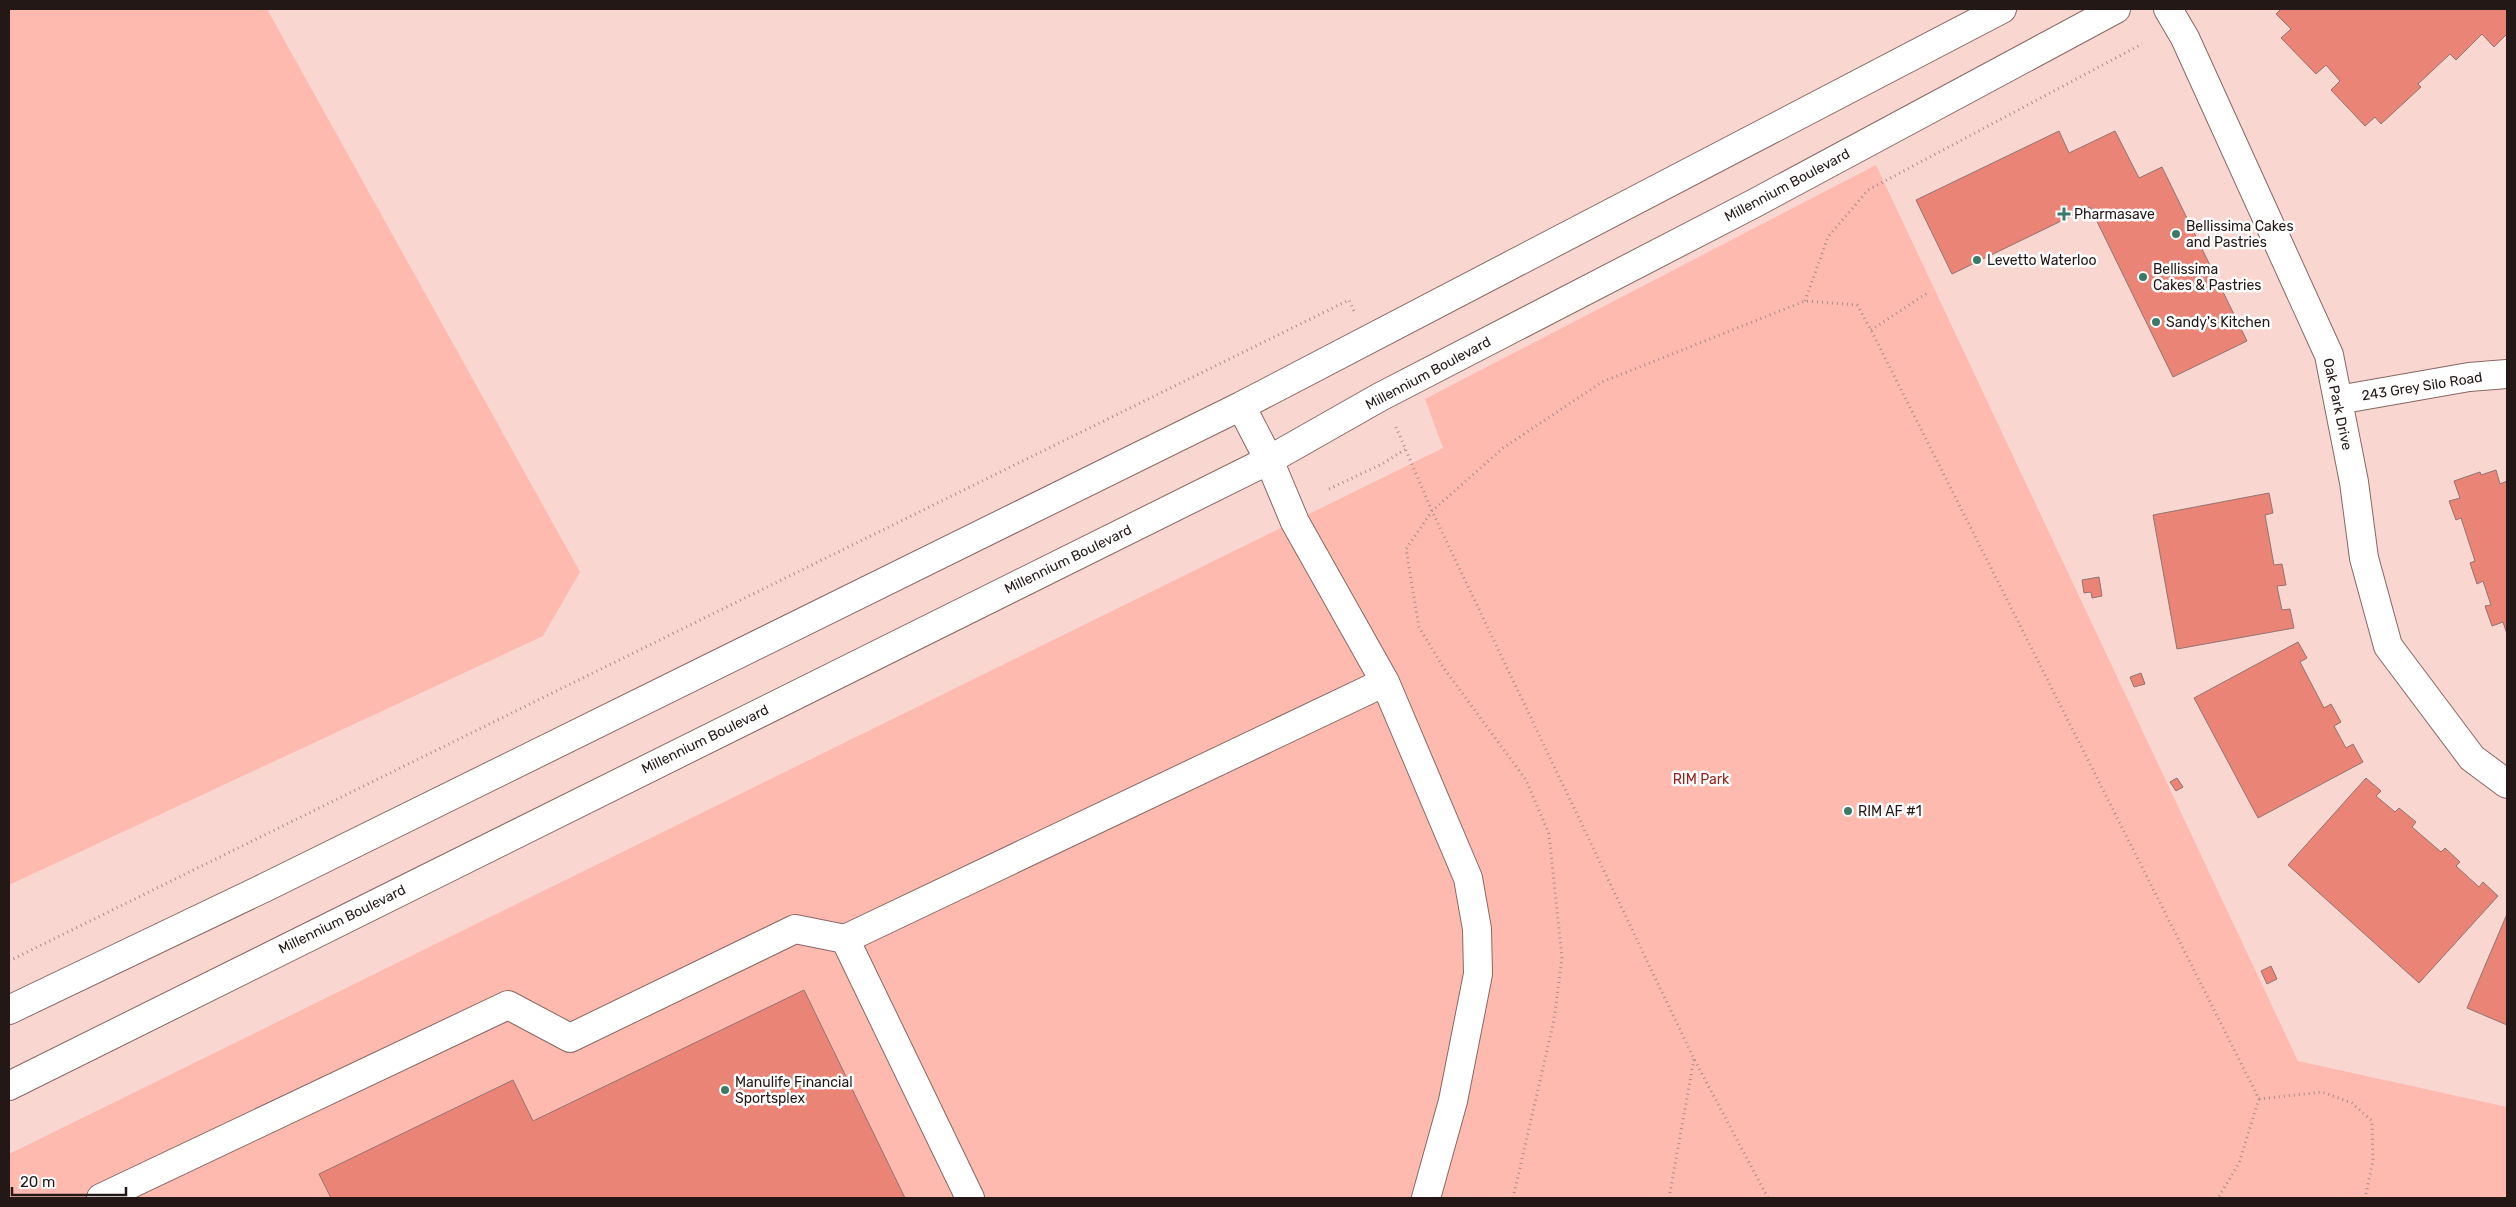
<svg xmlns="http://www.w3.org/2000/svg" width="2516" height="1207" font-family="Rubik,sans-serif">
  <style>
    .green { fill: #ffbab0 }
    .building { fill: #e98477; stroke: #93746f }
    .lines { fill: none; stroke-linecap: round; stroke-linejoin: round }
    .minor-casing { stroke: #876863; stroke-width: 30 }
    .path { stroke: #a98e8a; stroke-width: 3; stroke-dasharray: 1 4; stroke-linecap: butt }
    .minor { stroke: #fff; stroke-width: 28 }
    .poi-dot { fill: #3a7a68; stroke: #fff; stroke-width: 2 }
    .labels { text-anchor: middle; stroke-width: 5; stroke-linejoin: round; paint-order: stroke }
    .street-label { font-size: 14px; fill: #241816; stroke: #fff }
    .poi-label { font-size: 14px; fill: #241816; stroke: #fff; text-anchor: start }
    .park-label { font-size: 14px; fill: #99211a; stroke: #fff }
  </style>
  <rect width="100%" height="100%" fill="#fad6d1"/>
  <!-- green -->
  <path class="green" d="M9 9H267L580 572 543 636 9 885Z
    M1876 165 2298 1061 2507 1107V1198H9V1154L1443 448 1425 399Z"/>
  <!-- building -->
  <path class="building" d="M2281 9H2507V34L2494 47 2482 34 2456 60 2450 54 2418 84 2421 87 2381 124 2375 117 2365 126 2331 90 2340 81 2326 65 2316 74 2281 38 2291 29 2276 14Z
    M2059 131 2069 153 2115 131 2139 178 2162 167 2247 341 2173 377 2090 207 1952 274 1916 200Z
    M2496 470 2500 484 2507 481V634L2503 622 2492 626 2485 606 2491 605 2483 581 2477 584 2470 563 2475 561 2461 518 2456 520 2449 501 2460 498 2454 481 2480 472 2481 475Z
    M2269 493 2273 513 2265 515 2274 565 2282 564 2286 585 2277 586 2282 610 2290 609 2294 628 2177 649 2153 515Z
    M2099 577 2102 596 2092 598 2091 592 2084 593 2082 580Z
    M2298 642 2307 658 2300 662 2324 708 2331 704 2341 722 2334 726 2346 748 2353 744 2363 762 2258 818 2194 698Z
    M2141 673 2145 684 2134 687 2130 677Z
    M2177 778 2183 787 2176 791 2170 782Z
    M2366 778 2381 791 2376 796 2395 812 2399 808 2416 822 2412 827 2441 852 2445 848 2460 862 2456 866 2479 887 2483 882 2498 896 2419 983 2288 865Z
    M2507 914V1025L2467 1008Z
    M2271 966 2277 979 2267 984 2261 971Z
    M804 990 905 1198H331L319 1174 513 1080 533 1121Z"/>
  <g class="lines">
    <!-- minor casing -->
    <g class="minor-casing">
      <path id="minor" d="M2168 9 2185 38 2329 355 2354 482 2364 558 2388 646 2472 758 2507 784
        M2338 400 2469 377 2507 374
        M1241 406 1269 460 1295 522 1385 682 1468 878 1477 929 1478 974 1453 1101 1426 1198
        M845 939 1385 682
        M9 1010 266 887 1241 406 2002 9
        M9 1086 1269 460 1380 397 1753 204 2116 9
        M101 1198 508 1005 570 1038 795 929 845 939 970 1198"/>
    </g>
    <!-- path -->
    <path class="path" d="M1805 301 1828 237 1868 190 2142 44
      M1871 330 1929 292
      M1396 427 1432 511 1694 1059 1768 1198
      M1329 489 1382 464 1406 449
      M9 961 1349 300 1354 311
      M2259 1099 2322 1092 2352 1103 2372 1121 2373 1161 2365 1198
      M1513 1198 1554 1020 1562 958 1549 834 1526 780 1443 667 1419 627 1406 549 1432 511 1503 448 1602 382 1805 301 1857 305 1871 330 2259 1099 2239 1163 2218 1198
      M1669 1198 1694 1059"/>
    <!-- minor -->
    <use href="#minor" class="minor"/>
  </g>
  <!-- markers -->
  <g class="poi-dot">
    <path d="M2061.5 206.5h5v5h5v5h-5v5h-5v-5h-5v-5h5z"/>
    <circle cx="2176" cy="234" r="5"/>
    <circle cx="1977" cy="260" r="5"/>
    <circle cx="2143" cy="277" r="5"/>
    <circle cx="2156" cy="322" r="5"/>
    <circle cx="1848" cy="811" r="5"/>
    <circle cx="725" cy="1090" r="5"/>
  </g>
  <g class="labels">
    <!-- street labels -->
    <g class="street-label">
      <text transform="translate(1787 185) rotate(-28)" y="5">Millennium Boulevard</text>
      <text transform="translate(1428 373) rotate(-28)" y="5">Millennium Boulevard</text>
      <text transform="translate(2422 386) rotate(-9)" y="5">243 Grey Silo Road</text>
      <text transform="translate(2338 404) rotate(78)" y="5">Oak Park Drive</text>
      <text transform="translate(1068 559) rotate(-26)" y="5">Millennium Boulevard</text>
      <text transform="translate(705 739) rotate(-26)" y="5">Millennium Boulevard</text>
      <text transform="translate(342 919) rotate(-26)" y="5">Millennium Boulevard</text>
    </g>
    <!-- poi labels -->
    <g class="poi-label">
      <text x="2074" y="219">Pharmasave</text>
      <text x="2186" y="231">Bellissima Cakes<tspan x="2186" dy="16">and Pastries</tspan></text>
      <text x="1987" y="265">Levetto Waterloo</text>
      <text x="2153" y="274">Bellissima<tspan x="2153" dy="16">Cakes &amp; Pastries</tspan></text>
      <text x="2166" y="327">Sandy's Kitchen</text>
      <text x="1858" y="816">RIM AF #1</text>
      <text x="735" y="1087">Manulife Financial<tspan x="735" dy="16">Sportsplex</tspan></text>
    </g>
    <!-- park labels -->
    <g class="park-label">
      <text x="1701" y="784">RIM Park</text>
    </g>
  </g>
  <!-- border -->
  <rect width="2516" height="1207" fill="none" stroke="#241816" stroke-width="20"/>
  <!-- scale -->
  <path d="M12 1187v8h114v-8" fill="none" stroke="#241816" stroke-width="2.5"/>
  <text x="20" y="1187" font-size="15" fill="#241816" stroke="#ffffff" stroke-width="4" paint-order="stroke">20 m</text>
</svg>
